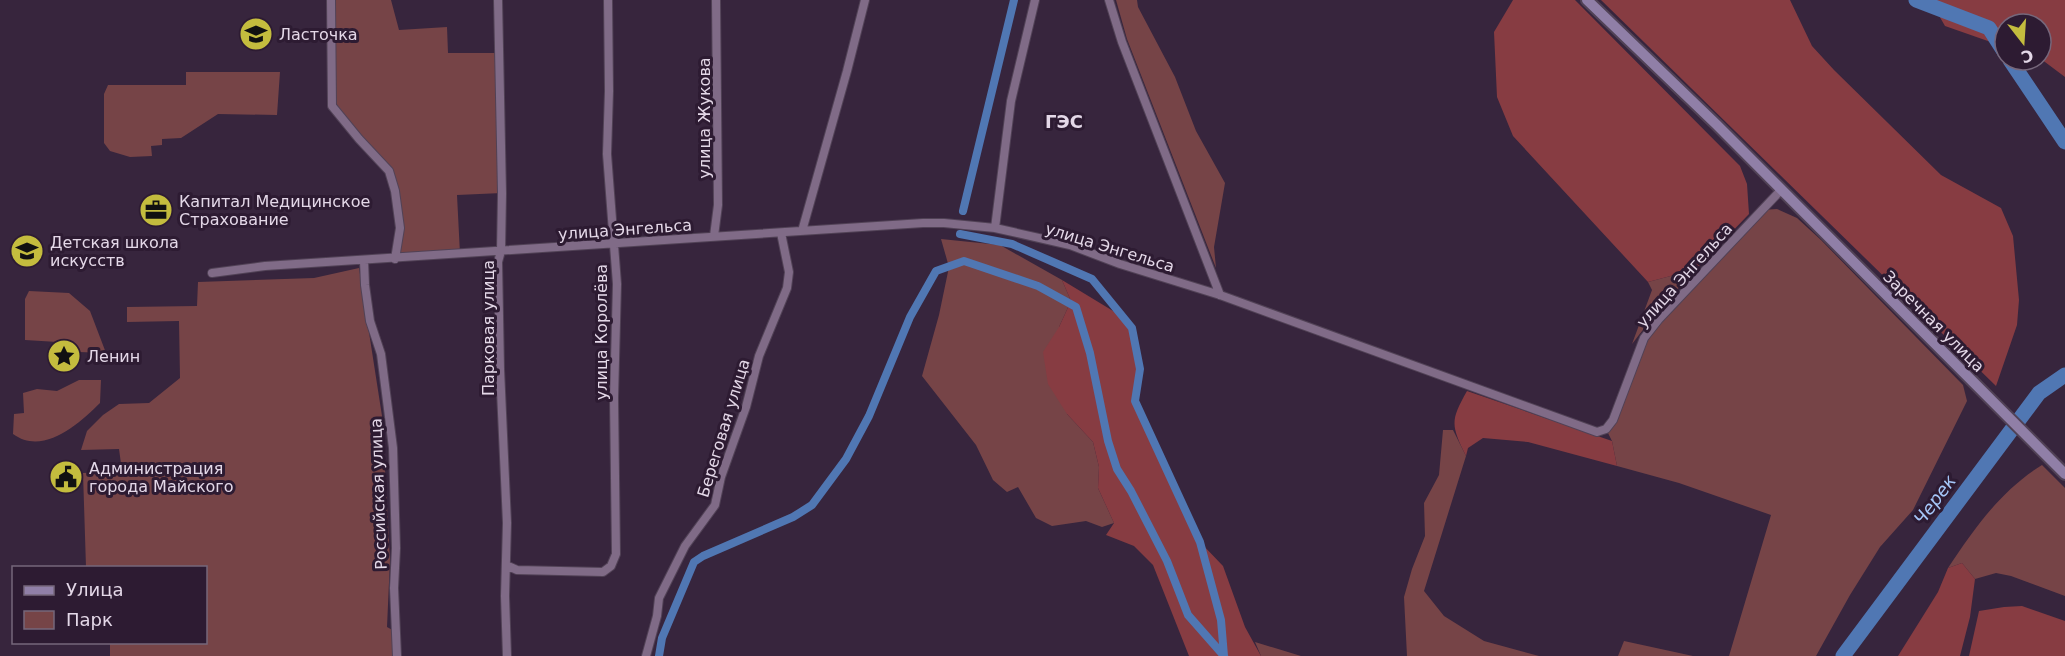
<svg xmlns="http://www.w3.org/2000/svg" width="2065" height="656" font-family="'DejaVu Sans',sans-serif">
  <style>
    .green { fill: #764447 }
    .forest { fill: #873c42 }
    .lines { fill: none; stroke-linecap: round; stroke-linejoin: round }
    .canal { stroke: #5077b3; stroke-width: 8 }
    .river { stroke: #5077b3; stroke-width: 15 }
    .street-casing { stroke: #514256; stroke-width: 10 }
    .secondary-casing { stroke: #514256; stroke-width: 14 }
    .street { stroke: #806b87; stroke-width: 8 }
    .secondary { stroke: #907fa7; stroke-width: 10 }
    .labels { text-anchor: middle; stroke-width: 6; stroke-linejoin: round; paint-order: stroke }
    .poi-label { font-size: 16px; fill: #e4d8e8; stroke: #2d1b32; text-anchor: start }
    .street-label { font-size: 16px; fill: #e4d8e8; stroke: #2d1b32 }
    .neighbourhood-label { font-size: 18px; font-weight: bold; fill: #e4d8e8; stroke: #2d1b32 }
    .water-label { font-size: 18px; font-style: italic; fill: #a6c7f9; stroke: #2d1b32 }
  </style>
  <rect width="100%" height="100%" fill="#37253d"/>
  <!-- green -->
  <path class="green" d="M331 0H391L399 30 447 27 448 53H500L502 193 457 195 460 254 395 259 400 228 389 171 332 106Z
    M1116 0H1137L1138 7 1175 77 1196 131 1225 183 1214 247 1216 268 1127 39Z
    M186 72H280L277 115 218 114 181 138 162 139V145L151 146 152 156 130 157 110 151 104 143V94L108 85H186Z
    M1777 209 1797 218 1821 240 1963 385 1967 401 1913 510 1880 547 1850 595 1816 656H1729L1771 515 1679 483 1617 466 1612 441 1606 429 1644 338 1762 210Z
    M941 239 1000 245 1062 280 1071 301 1059 327 1067 414 1093 442 1099 467 1098 488 1114 523 1102 527 1086 521 1052 526 1036 518 1018 487 1007 492 993 480 976 445 922 376 939 315 949 267Z
    M1699 266 1659 309 1632 344 1652 290 1648 282 1682 273Z
    M359 268 382 416 390 560 387 627 396 632 397 656H110V643L206 642V568L86 567 83 473 122 471 119 449 81 450 87 431 103 415 119 404 149 403 180 378 179 321 127 322V307L197 306 198 282 314 278Z
    M29 291 69 293 90 311 106 353 79 352 74 343 25 340V299Z
    M79 380H101L100 403C79 424 43 456 13 434L14 414 24 413 23 393 37 389 57 391Z
    M1443 430H1453L1466 456 1424 591 1444 616 1484 641 1539 656H1407L1404 597 1412 569 1425 536 1424 503 1439 475Z
    M2042 465 2065 488V596L2011 576 1996 573 1975 579 1962 563 1948 568C1974 529 2001 490 2042 465Z
    M1624 641 1693 656H1618Z
    M1255 642 1301 656H1261Z"/>
  <!-- forest -->
  <path class="forest" d="M1513 0H1575L1740 166 1747 184 1749 214 1699 266 1682 273 1648 282 1513 136 1497 97 1494 32Z
    M1601 0H1790L1812 46 1834 70 1941 175 2001 208 2013 236 2019 300 2017 325 1996 386Z
    M1930 0H2065V77L2041 59V24H2005V47L1945 26Z
    M1062 280 1123 317 1132 328 1140 369 1135 402 1200 542 1223 566 1245 627 1261 656H1189L1153 565 1134 546 1106 535 1114 523 1098 488 1099 467 1093 442 1067 414 1048 384 1043 352 1059 327 1071 301Z
    M1467 391 1612 441 1617 466 1528 442 1483 438 1468 448 1466 456C1451 425 1450 421 1467 391Z
    M1962 563 1975 579 1970 617 1960 656H1898L1938 592 1948 568Z
    M2022 606 2065 621V656H1969L1979 611 2004 607Z"/>
  <g class="lines">
    <!-- canal -->
    <path class="canal" d="M963 211 1014 0
      M960 234 1012 244 1092 279 1132 328 1140 369 1135 401 1200 542 1221 620 1224 656
      M659 656 662 638 694 562 703 556 793 517 812 505 846 459 869 416 910 317 936 271 964 261 1038 286 1076 307 1090 353 1108 441 1117 469 1131 491 1167 561 1188 615 1224 656"/>
    <!-- river -->
    <path class="river" d="M1916 0 1989 28 2005 53
      M2010 60 2065 142
      M1843 656 2039 393 2065 375"/>
    <!-- street casing -->
    <g class="street-casing">
      <path id="street" d="M331 0 332 106 359 139 389 171 395 191 400 228 395 259
        M498 0 502 193 501 251 498 262 500 369 507 523 505 596 507 656
        M1109 0 1122 42 1220 295
        M995 228 1011 101 1035 0
        M802 231 847 71 865 0
        M714 236 718 205 716 0
        M364 261 365 285 370 321 381 354 393 448 396 548 394 588 397 656
        M212 273 265 266 923 223H944L995 228 1070 245 1120 264 1220 295 1597 432 1606 429 1613 420 1644 338 1659 319 1781 190
        M506 565 517 570 603 572 611 566 616 554 614 398 617 284 607 154 609 91 608 0
        M646 656 657 616 659 598 685 546 715 505 721 477 746 407 759 356 787 288 789 272 781 233"/>
    </g>
    <!-- secondary casing -->
    <g class="secondary-casing">
      <path id="secondary" d="M1587 0 1717 125 2065 474"/>
    </g>
    <!-- street -->
    <use href="#street" class="street"/>
    <!-- secondary -->
    <use href="#secondary" class="secondary"/>
  </g>
  <!-- icons -->
  <defs>
    <g id="school-disc" transform="scale(1.725)"><circle r="9.5" fill="#c4bc3e" stroke="#2d1b32"/><path d="M0-5L7-2L0 1L-7-2ZM-4 1L0 2.5L4 1V4Q0 6-4 4Z" fill="#111"/></g>
    <g id="office-disc" transform="scale(1.725)"><circle r="9.5" fill="#c4bc3e" stroke="#2d1b32"/><path d="M-6-3h4V-5.5h4V-3h4V5H-6ZM-1-4.5V-3h2v-1.5ZM-6 0V1H6V0Z" fill="#111"/></g>
    <g id="sight-disc" transform="scale(1.725)"><circle r="9.5" fill="#c4bc3e" stroke="#2d1b32"/><path d="M0-6L1.8-2.2L6-1.7L2.9 1.2L3.7 5.4L0 3.3L-3.7 5.4L-2.9 1.2L-6-1.7L-1.8-2.2Z" fill="#111"/></g>
    <g id="civic-disc" transform="scale(1.725)"><circle r="9.5" fill="#c4bc3e" stroke="#2d1b32"/><path d="M-.6-6.5H3V-4.5H.6V-3L4-1V1h2V6H-6V1h2V-1L-.6-3ZM-1.2 2.5V6h2.4V2.5Z" fill="#111"/></g>
  </defs>
  <g fill-rule="evenodd">
    <use href="#school-disc" x="256" y="34"/>
    <use href="#office-disc" x="156" y="210"/>
    <use href="#school-disc" x="27" y="251"/>
    <use href="#sight-disc" x="64" y="356"/>
    <use href="#civic-disc" x="66" y="477"/>
  </g>
  <g class="labels">
    <!-- poi labels -->
    <g class="poi-label">
      <text x="279" y="40">Ласточка</text>
      <text x="179" y="207">Капитал Медицинское<tspan x="179" dy="18">Страхование</tspan></text>
      <text x="50" y="248">Детская школа<tspan x="50" dy="18">искусств</tspan></text>
      <text x="87" y="362">Ленин</text>
      <text x="89" y="474">Администрация<tspan x="89" dy="18">города Майского</tspan></text>
    </g>
    <!-- street labels -->
    <g class="street-label">
      <text transform="translate(704 118) rotate(-90)" y="6">улица Жукова</text>
      <text transform="translate(625 229) rotate(-4)" y="6">улица Энгельса</text>
      <text transform="translate(1110 247) rotate(17)" y="6">улица Энгельса</text>
      <text transform="translate(1684 275) rotate(-48)" y="6">улица Энгельса</text>
      <text transform="translate(1934 321) rotate(45)" y="6">Заречная улица</text>
      <text transform="translate(488 328) rotate(-90)" y="6">Парковая улица</text>
      <text transform="translate(601 332) rotate(-90)" y="6">улица Королёва</text>
      <text transform="translate(723 428) rotate(-73)" y="6">Береговая улица</text>
      <text transform="translate(378 494) rotate(-92)" y="6">Российская улица</text>
    </g>
    <!-- neighbourhood labels -->
    <g class="neighbourhood-label">
      <text x="1064" y="128">ГЭС</text>
    </g>
    <!-- water labels -->
    <g class="water-label">
      <text transform="translate(1935 500) rotate(-53)" y="6">Черек</text>
    </g>
  </g>
  <!-- legend -->
  <rect x="12" y="566" width="195" height="78" fill="#2d1b32" stroke="#76677b" stroke-width="1.5"/>
  <rect x="24" y="586" width="30" height="9" fill="#907fa7" stroke="#76677b" stroke-width="1.5"/>
  <text x="66" y="596" font-size="18" fill="#e4d8e8">Улица</text>
  <rect x="24" y="611" width="30" height="18" fill="#764447" stroke="#76677b" stroke-width="1.5"/>
  <text x="66" y="626" font-size="18" fill="#e4d8e8">Парк</text>
  <!-- north arrow -->
  <g transform="translate(2023 42) rotate(163)"><circle r="28" fill="#2d1b32" stroke="#76677b" stroke-width="1.5"/>
  <path d="M0-4.5L10 22L0 15L-10 22Z" fill="#c4bc3e"/>
  <text y="-9" font-size="16" font-weight="bold" text-anchor="middle" fill="#e4d8e8">С</text>
  </g>
</svg>
